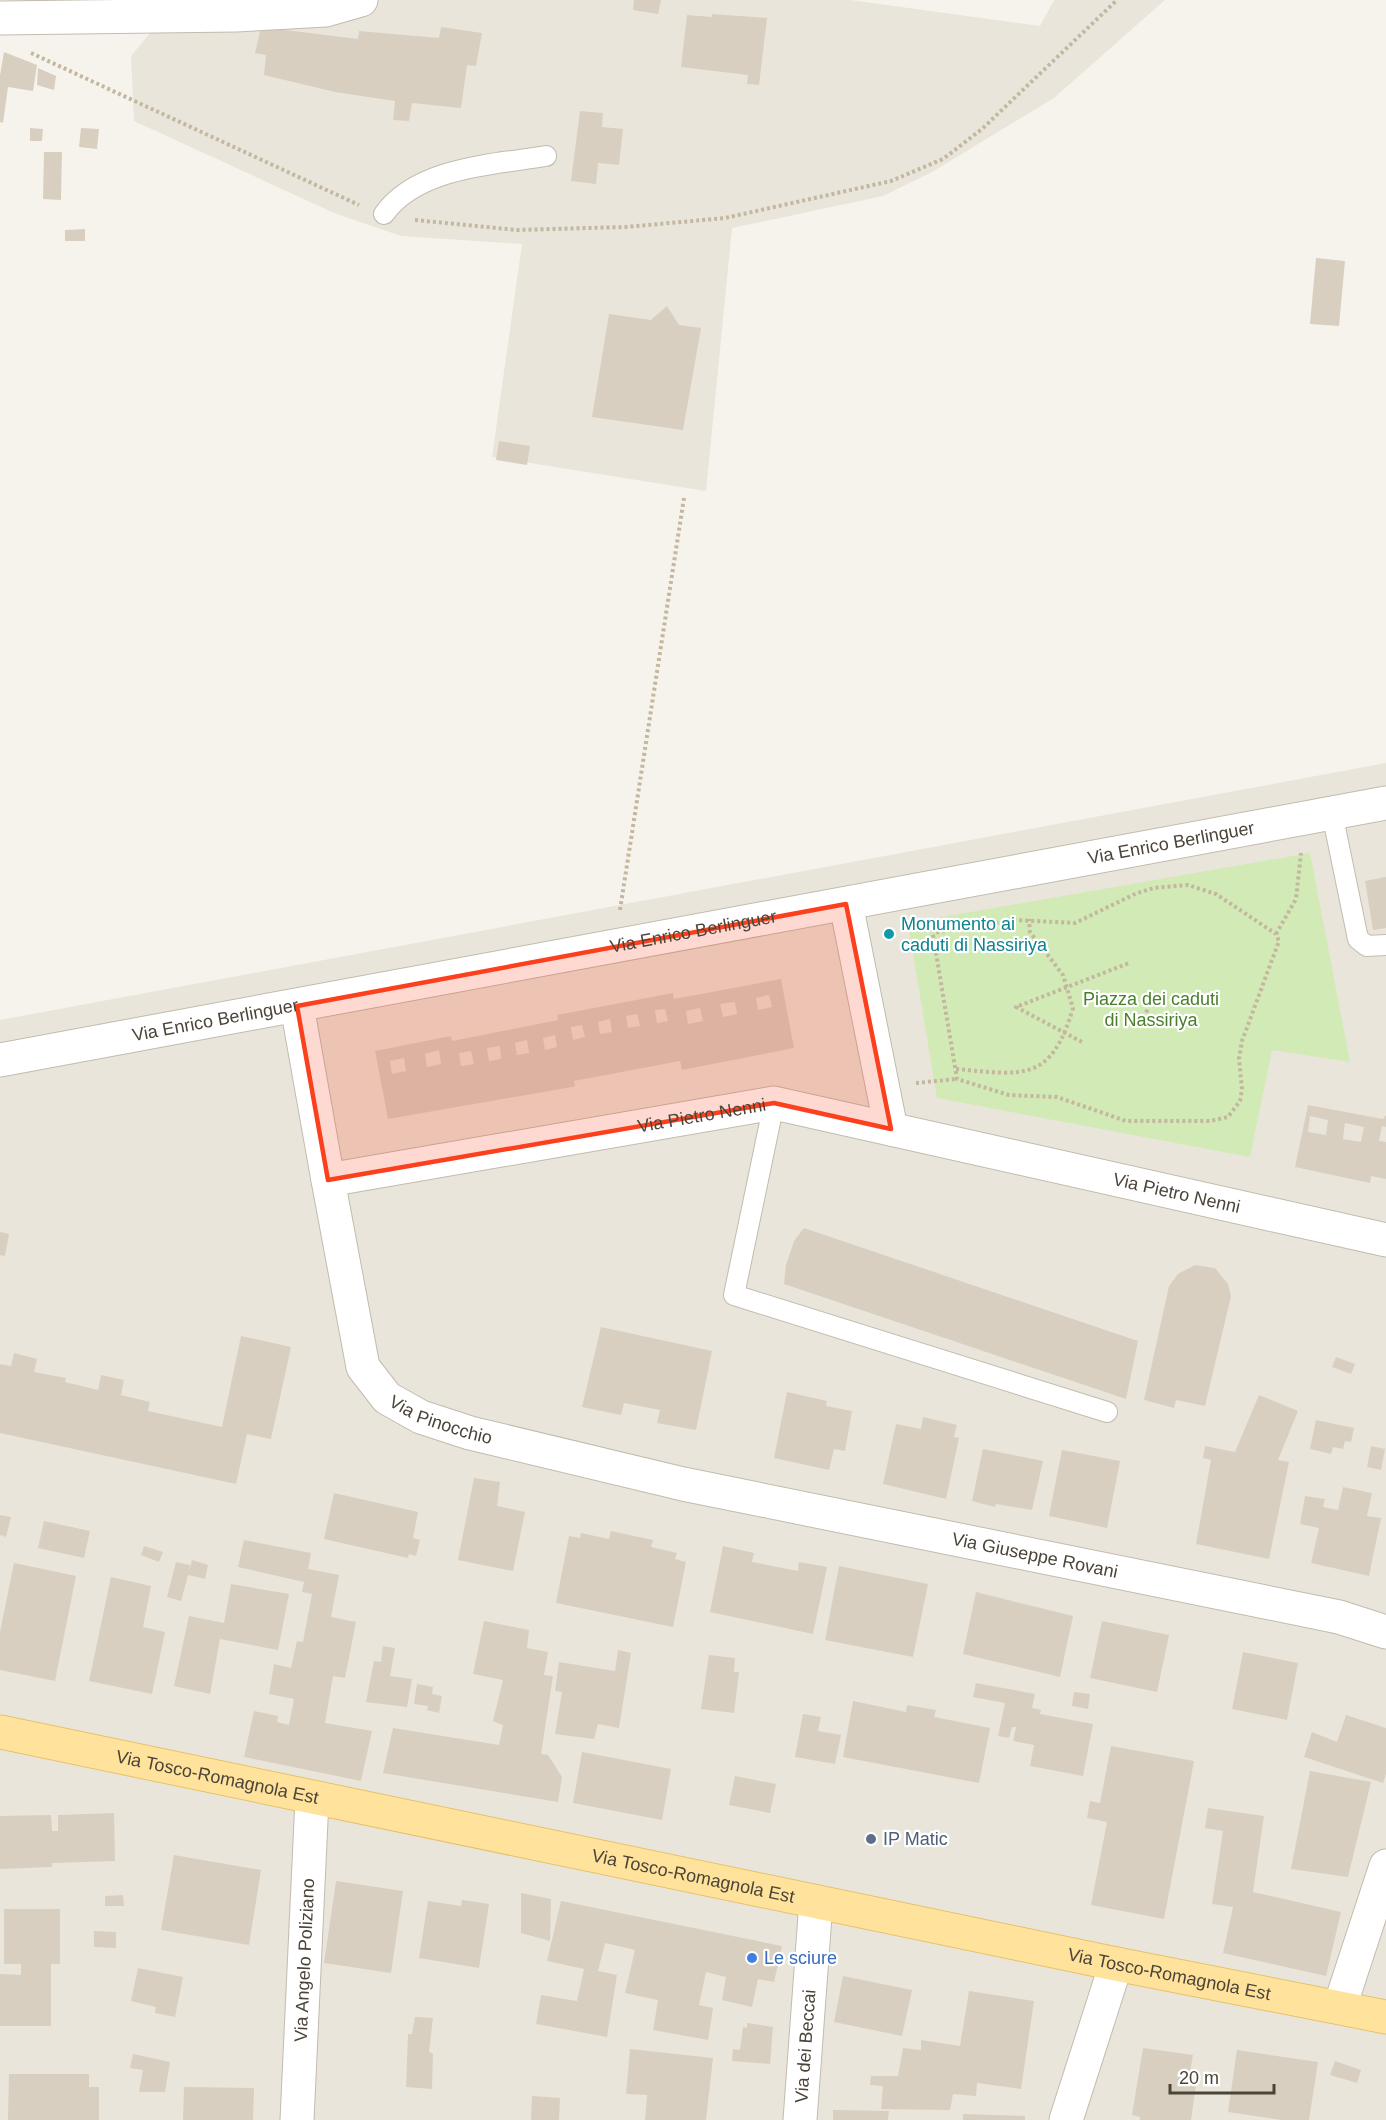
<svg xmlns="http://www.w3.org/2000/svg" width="1386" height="2120" font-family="Arial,sans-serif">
<rect width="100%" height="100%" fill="#f6f3ec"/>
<g fill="#eae5da">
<polygon points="177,0 850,0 1040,26 1054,0 1165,0 1054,98 932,172 883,196 732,228 706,491 492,457 522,244 401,236 334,213 134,121 131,56"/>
<polygon points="1386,763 1386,2120 0,2120 0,1020"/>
</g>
<polygon fill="#d2eab5" points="1310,853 1350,1062 1272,1050 1250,1157 937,1098 908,923"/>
<g fill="#d8cfc1" fill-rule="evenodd">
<polygon points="634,0 661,0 658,14 633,10"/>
<polygon points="712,14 767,18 759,85 747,84 748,75 681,67 687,15 712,17"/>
<polygon points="261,27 358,39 359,31 439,38 441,27 482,33 476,66 467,65 461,108 412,103 409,121 393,120 395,101 335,92 264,75 266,55 255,53"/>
<polygon points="4,52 37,65 33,91 8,87 3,123 0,122 0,75"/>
<polygon points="38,68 56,76 54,90 37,85"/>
<polygon points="580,111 603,113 602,127 623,129 619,165 598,163 596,184 571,181"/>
<polygon points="30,128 43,129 42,141 30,141"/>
<polygon points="81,128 99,129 97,149 79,147"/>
<polygon points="44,152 62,152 61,200 43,199"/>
<polygon points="85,229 85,241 65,241 65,230"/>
<polygon points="1316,258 1345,261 1339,326 1310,324"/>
<polygon points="667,306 679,325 701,328 683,430 592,417 609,314 651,320"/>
<polygon points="499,441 530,446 527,465 496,460"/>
<polygon points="1386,877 1386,928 1373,930 1365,881"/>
<path d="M 781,979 L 794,1048 L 682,1070 L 680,1061 L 574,1081 L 575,1086 L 572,1087 L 388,1119 L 375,1051 L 451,1036 L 452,1041 L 558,1020 L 557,1015 L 673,993 L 674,999 ZM 769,995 L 772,1007 L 758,1010 L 756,998 ZM 735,1002 L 737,1014 L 723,1017 L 720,1004 ZM 700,1008 L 703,1021 L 688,1024 L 686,1011 ZM 665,1009 L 668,1021 L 657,1023 L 655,1010 ZM 637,1014 L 640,1026 L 628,1028 L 626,1016 ZM 610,1019 L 612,1032 L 600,1034 L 598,1022 ZM 582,1025 L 585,1037 L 573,1040 L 571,1027 ZM 555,1035 L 557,1047 L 545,1050 L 543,1038 ZM 527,1040 L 529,1053 L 517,1055 L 515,1043 ZM 500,1046 L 501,1059 L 489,1061 L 487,1048 ZM 439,1050 L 441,1064 L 427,1067 L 425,1054 ZM 471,1051 L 474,1064 L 461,1066 L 459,1053 ZM 404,1058 L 406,1071 L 392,1074 L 390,1061 Z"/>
<path d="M 1308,1105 L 1383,1119 L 1386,1115 L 1386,1127 L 1382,1126 L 1379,1141 L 1386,1142 L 1386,1179 L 1371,1176 L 1370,1183 L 1295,1167 ZM 1310,1116 L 1328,1120 L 1326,1135 L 1308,1132 ZM 1345,1123 L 1364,1127 L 1361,1142 L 1343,1139 Z"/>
<polygon points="804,1228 1138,1341 1126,1399 784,1284 786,1265 794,1241"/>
<polygon points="0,1232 9,1234 5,1256 0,1255"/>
<polygon points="1195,1265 1215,1268 1228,1284 1231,1296 1205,1406 1176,1400 1174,1408 1144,1400 1169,1286 1178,1274"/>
<polygon points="601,1327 712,1351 696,1430 657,1423 660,1410 624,1403 621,1415 582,1407"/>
<polygon points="241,1336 291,1347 271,1439 247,1434 236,1484 0,1433 0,1364 11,1366 14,1353 37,1359 34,1372 66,1378 65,1382 98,1390 101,1375 124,1380 121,1395 150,1402 148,1411 222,1427"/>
<polygon points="1336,1357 1355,1364 1351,1374 1332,1367"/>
<polygon points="787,1392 827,1401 826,1406 852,1411 845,1451 834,1449 829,1470 774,1458"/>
<polygon points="1259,1395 1298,1411 1278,1460 1289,1462 1269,1559 1196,1544 1211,1460 1203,1458 1205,1446 1235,1452"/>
<polygon points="923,1417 957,1425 954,1437 959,1438 946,1499 883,1484 896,1424 921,1429"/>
<polygon points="1316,1420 1354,1428 1351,1442 1345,1441 1343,1449 1333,1447 1331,1454 1310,1449"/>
<polygon points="1371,1446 1385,1449 1381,1470 1367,1467"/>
<polygon points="983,1449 1043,1461 1032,1510 996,1504 995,1507 972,1501"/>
<polygon points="1062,1450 1120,1461 1107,1528 1049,1516"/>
<polygon points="474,1478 500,1482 497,1506 525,1512 513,1571 458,1560"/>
<polygon points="1343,1487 1372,1493 1367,1516 1381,1518 1369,1576 1311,1563 1319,1528 1300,1524 1305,1496 1325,1499 1323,1507 1338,1510"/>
<polygon points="334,1493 418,1512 413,1538 420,1540 416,1556 409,1554 408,1558 324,1539"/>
<polygon points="0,1515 11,1517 6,1537 0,1535"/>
<polygon points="44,1521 90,1531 84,1558 38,1548"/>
<polygon points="611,1531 653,1540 651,1547 677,1553 675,1559 686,1562 673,1627 556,1603 569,1536 580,1538 581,1533 609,1539"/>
<polygon points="244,1540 311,1553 308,1569 339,1575 331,1617 356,1622 345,1678 333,1676 325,1723 372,1731 361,1781 244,1757 254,1711 278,1716 277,1722 289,1725 294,1699 269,1694 274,1664 291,1668 297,1641 303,1642 312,1594 302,1592 304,1582 238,1567"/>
<polygon points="144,1546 163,1552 159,1562 141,1555"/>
<polygon points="723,1546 754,1553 752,1562 798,1571 799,1562 827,1567 813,1634 710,1612"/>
<polygon points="192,1560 208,1565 205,1579 188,1575 181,1601 167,1597 176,1562 190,1565 189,1572"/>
<polygon points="14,1563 76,1576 55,1681 0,1670 0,1632"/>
<polygon points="839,1566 928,1584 913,1657 825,1640"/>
<polygon points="111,1577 151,1586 143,1627 165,1632 152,1694 89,1681"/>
<polygon points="231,1584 289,1594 278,1650 220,1639 210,1694 174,1686 189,1616 224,1623"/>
<polygon points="976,1592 1073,1616 1060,1677 963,1654"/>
<polygon points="484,1621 529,1630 527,1648 548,1652 544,1675 553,1676 541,1754 548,1755 562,1777 558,1802 383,1773 393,1728 499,1745 503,1725 493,1721 503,1680 473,1674"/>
<polygon points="1102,1621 1169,1635 1157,1692 1090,1678"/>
<polygon points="383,1646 395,1648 390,1676 412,1679 407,1707 366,1702 374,1661 381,1662"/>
<polygon points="618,1650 631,1653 619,1728 598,1724 594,1739 555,1734 562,1692 555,1691 559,1662 615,1671"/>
<polygon points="1243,1652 1298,1663 1287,1720 1232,1709"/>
<polygon points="709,1655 735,1658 734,1672 739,1672 734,1713 701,1709"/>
<polygon points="976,1683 1035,1694 1032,1708 1041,1710 1040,1714 1093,1724 1083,1776 1030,1766 1034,1745 1013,1741 1016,1727 1012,1727 1009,1738 998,1736 1005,1703 973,1697"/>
<polygon points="417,1684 433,1687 432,1694 442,1696 439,1713 427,1710 428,1706 414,1704"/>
<polygon points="1074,1692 1090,1694 1088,1709 1072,1706"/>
<polygon points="853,1701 906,1712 907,1705 936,1710 934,1717 990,1728 979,1783 843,1757"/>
<polygon points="803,1714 821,1717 818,1731 841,1735 835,1764 795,1757"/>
<polygon points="1346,1715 1386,1728 1386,1774 1383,1783 1304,1757 1312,1732 1337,1742"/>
<polygon points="1111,1746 1194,1761 1164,1919 1091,1905 1107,1822 1087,1818 1090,1801 1100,1803"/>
<polygon points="582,1752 671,1769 662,1820 573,1803"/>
<polygon points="1310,1771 1371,1782 1348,1877 1291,1869"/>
<polygon points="735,1776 776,1784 770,1813 729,1805"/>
<polygon points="1208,1808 1264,1816 1253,1892 1341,1912 1326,1976 1223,1953 1233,1907 1212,1904 1223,1831 1205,1828"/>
<polygon points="114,1813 115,1861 52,1863 52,1867 0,1869 0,1816 51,1815 52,1831 58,1831 58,1815"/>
<polygon points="174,1855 261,1870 249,1945 161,1930"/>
<polygon points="336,1881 403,1891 391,1973 324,1963"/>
<polygon points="521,1893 551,1899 550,1941 521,1933"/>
<polygon points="123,1895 124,1906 105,1906 105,1896"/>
<polygon points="462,1900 489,1904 479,1968 419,1958 428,1901 461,1906"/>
<polygon points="561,1901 782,1946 774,1982 758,1979 752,2007 722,2000 726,1977 706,1972 699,2005 713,2008 708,2040 653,2030 658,2000 625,1993 635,1950 605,1943 598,1971 617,1975 607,2037 536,2024 541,1995 577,2001 584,1969 547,1961"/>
<polygon points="4,1909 60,1909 60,1964 51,1964 51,2026 0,2026 0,1974 21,1975 21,1964 4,1964"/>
<polygon points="94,1931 116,1932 116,1948 94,1947"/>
<polygon points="138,1968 183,1977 175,2017 155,2013 156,2007 131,2001"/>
<polygon points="843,1976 912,1990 902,2036 834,2022"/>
<polygon points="969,1991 1034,2001 1021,2089 977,2083 976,2096 953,2094 950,2110 881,2109 883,2086 870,2085 871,2076 898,2076 903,2048 921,2050 921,2040 960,2046"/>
<polygon points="415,2017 433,2018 429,2052 433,2054 432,2089 406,2087 408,2034 412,2034"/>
<polygon points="747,2023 773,2027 770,2064 732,2061 733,2049 740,2050 743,2027 747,2028"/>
<polygon points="1143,2048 1193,2055 1188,2084 1196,2085 1191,2120 1140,2120 1140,2117 1132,2115"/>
<polygon points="630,2049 713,2058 706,2120 645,2120 647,2095 626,2094"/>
<polygon points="1237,2050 1318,2062 1309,2120 1282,2120 1228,2112"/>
<polygon points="133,2054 170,2062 165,2092 139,2092 143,2070 130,2068"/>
<polygon points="1335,2061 1361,2070 1357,2083 1330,2075"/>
<polygon points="9,2074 89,2074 89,2087 99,2087 99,2120 8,2120"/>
<polygon points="184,2087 254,2088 253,2120 183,2120"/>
<polygon points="532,2096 560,2098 559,2120 531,2120"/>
<polygon points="833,2110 889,2111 888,2120 833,2120"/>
<polygon points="963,2114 1025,2116 1025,2120 963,2120"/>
</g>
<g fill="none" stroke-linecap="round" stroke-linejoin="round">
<defs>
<g id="service">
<path d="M 384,214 C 418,167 492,165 546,156"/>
<polyline points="1332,813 1358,939 1367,946 1386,945"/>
<polyline points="774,1103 734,1295 1107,1412"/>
</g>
<g id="minor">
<polyline points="0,18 236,15 326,10 361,0"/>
<polyline points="846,904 891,1129"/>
<path id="s1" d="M 297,1006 L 328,1180 L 774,1103 L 1386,1240"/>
<path id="s2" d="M 0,1060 L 1386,803"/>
<path id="s3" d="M 328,1180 L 363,1367 L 387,1398 L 421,1417 L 470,1433 L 683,1484 L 1339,1617 L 1386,1632"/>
<polyline points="1340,2006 1386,1866"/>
<path id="s4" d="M 297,2120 L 312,1799"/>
<path id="s5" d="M 800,2120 L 816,1902"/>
<polyline points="1066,2120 1116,1964"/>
</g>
<g id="primary">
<path id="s6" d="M 0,1732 L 1116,1964 L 1386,2017"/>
</g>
</defs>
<use href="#service" stroke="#c2bbae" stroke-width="22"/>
<use href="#minor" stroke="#c2bbae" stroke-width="35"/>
<use href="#primary" stroke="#e6c16a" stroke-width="35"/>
<g stroke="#c4b79f" stroke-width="4" stroke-dasharray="3 3" stroke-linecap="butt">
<polyline points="31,53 359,205"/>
<polyline points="415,220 517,230 626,227 725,218 891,181 943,159 982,129 1117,0"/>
<polyline points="620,910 684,498"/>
<polyline points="931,923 957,1079 1009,1095 1057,1097 1126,1121 1210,1121 1228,1117 1240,1101 1242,1089 1239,1059 1242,1041 1279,941 1276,934 1216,894 1188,885 1154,888 1137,893 1075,923 1015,920 933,933"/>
<polyline points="1276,934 1296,899 1301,853"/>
<polyline points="1144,1018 1151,1000"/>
<polyline points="1082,1042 1016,1007 1129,963"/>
<path d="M 956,1069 C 1023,1075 1051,1083 1073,1008 L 1063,975 L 1030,932 L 1029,919"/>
<polyline points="916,1083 957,1079"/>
</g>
<use href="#service" stroke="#fff" stroke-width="20"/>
<use href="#minor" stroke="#fff" stroke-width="33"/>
<use href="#primary" stroke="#ffe39c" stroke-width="33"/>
</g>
<path fill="#fc3f1d" fill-opacity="0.2" stroke="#fc3f1d" stroke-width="4.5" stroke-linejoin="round" d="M 846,904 L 891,1129 L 774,1103 L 328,1180 L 297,1006 Z"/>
<circle fill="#0f9aa8" stroke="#fff" stroke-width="2" cx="889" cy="934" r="6"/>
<circle fill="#5c6f8a" stroke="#fff" stroke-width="2" cx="871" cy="1839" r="6"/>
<circle fill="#3f7fe0" stroke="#fff" stroke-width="2" cx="752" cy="1958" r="6"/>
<g text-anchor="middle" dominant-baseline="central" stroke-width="4.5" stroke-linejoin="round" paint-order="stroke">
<g font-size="18" fill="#4b4439" stroke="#fff">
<text stroke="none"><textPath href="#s2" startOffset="1191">Via Enrico Berlinguer</textPath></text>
<text stroke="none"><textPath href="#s2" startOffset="705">Via Enrico Berlinguer</textPath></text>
<text stroke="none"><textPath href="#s2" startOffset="219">Via Enrico Berlinguer</textPath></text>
<text stroke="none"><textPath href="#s1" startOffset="556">Via Pietro Nenni</textPath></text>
<text stroke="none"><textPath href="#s1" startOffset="1042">Via Pietro Nenni</textPath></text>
<text stroke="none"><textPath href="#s3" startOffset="288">Via Pinocchio</textPath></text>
<text stroke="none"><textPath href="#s3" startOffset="898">Via Giuseppe Rovani</textPath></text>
<text stroke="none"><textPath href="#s6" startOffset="222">Via Tosco-Romagnola Est</textPath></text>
<text stroke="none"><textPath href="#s6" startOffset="708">Via Tosco-Romagnola Est</textPath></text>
<text stroke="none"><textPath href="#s4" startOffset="160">Via Angelo Poliziano</textPath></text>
<text stroke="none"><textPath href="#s6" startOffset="1194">Via Tosco-Romagnola Est</textPath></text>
<text stroke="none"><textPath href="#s5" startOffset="74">Via dei Beccai</textPath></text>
</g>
<g font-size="18" fill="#0d838f" stroke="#fff" text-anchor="start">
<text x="901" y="924">Monumento ai<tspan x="901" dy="21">caduti di Nassiriya</tspan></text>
</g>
<g font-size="18" fill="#4a7f2a" stroke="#fff">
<text x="1151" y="999">Piazza dei caduti<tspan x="1151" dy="21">di Nassiriya</tspan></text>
</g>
<g font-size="18" fill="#4e5e75" stroke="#fff" text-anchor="start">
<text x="883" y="1839">IP Matic</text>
</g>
<g font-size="18" fill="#366cbe" stroke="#fff" text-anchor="start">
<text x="764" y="1958">Le sciure</text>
</g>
</g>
<path d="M1170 2084v9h104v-9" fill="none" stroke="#4b4439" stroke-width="3"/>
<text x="1179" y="2084" font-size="18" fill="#4b4439" stroke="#ffffff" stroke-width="4.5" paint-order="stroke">20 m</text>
</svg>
